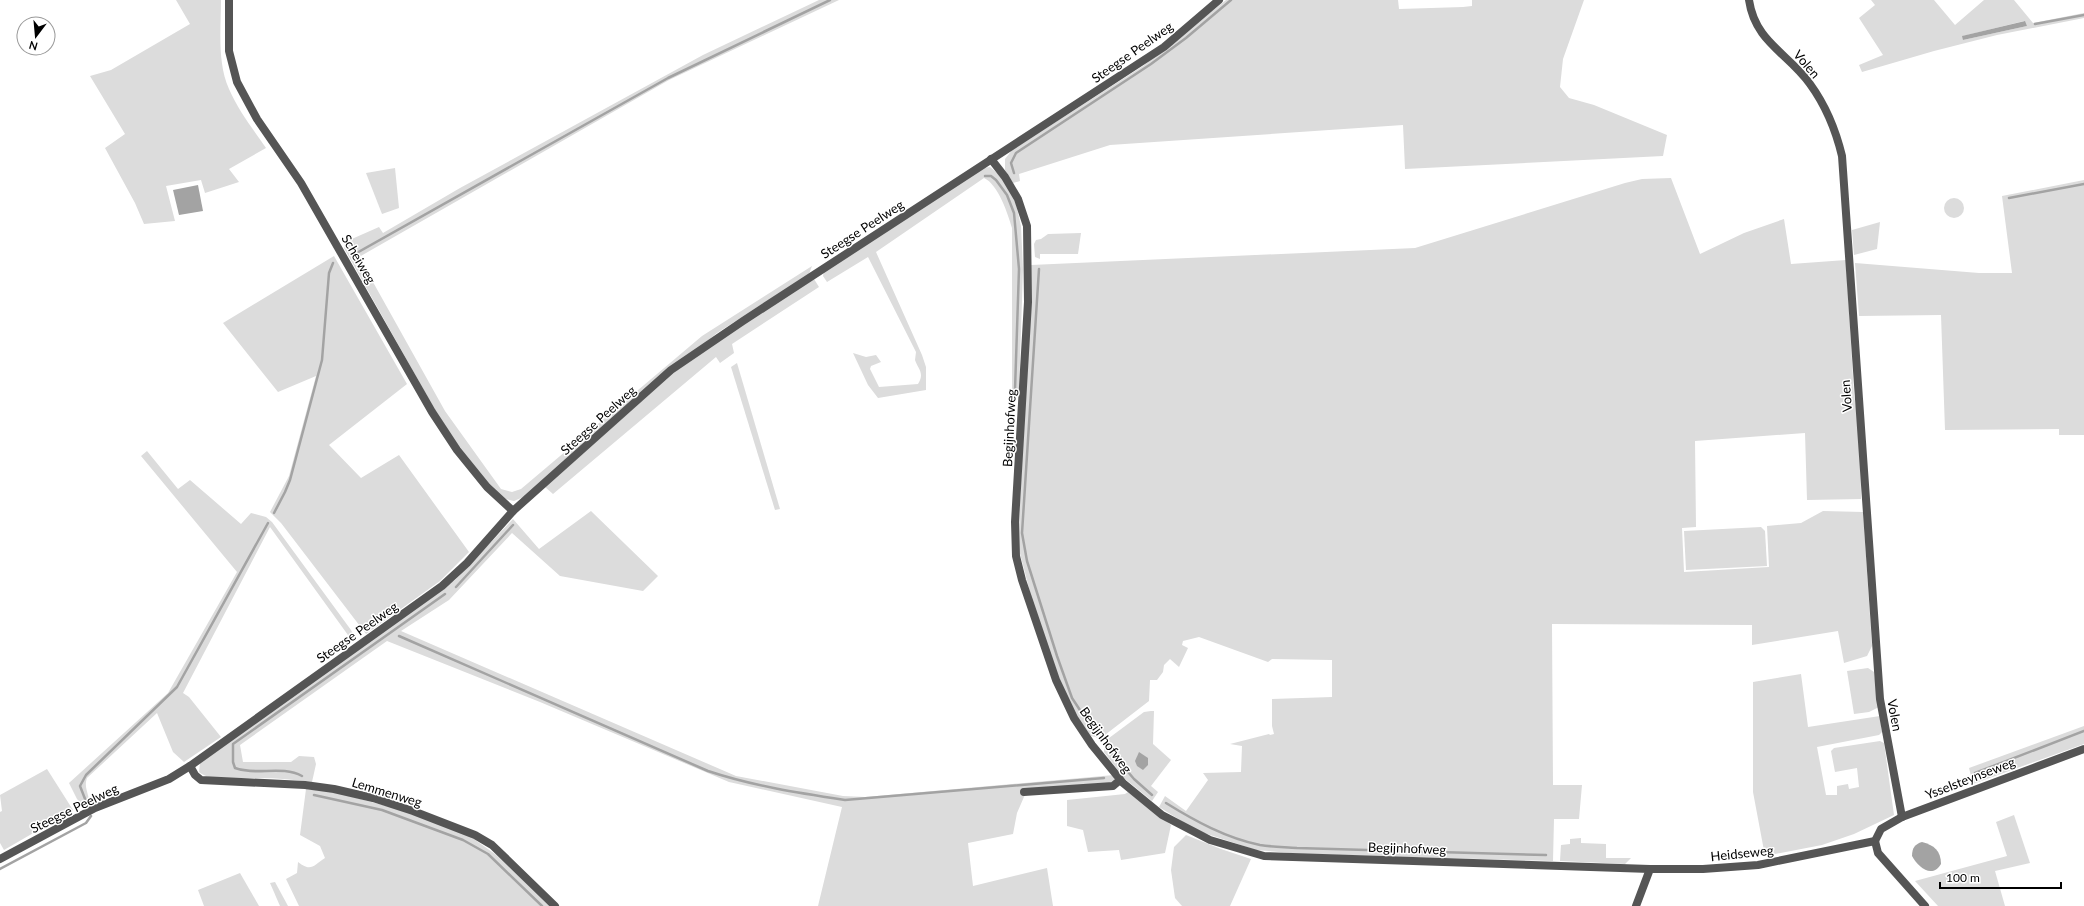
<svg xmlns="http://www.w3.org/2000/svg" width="2084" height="906" font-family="Lato,sans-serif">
<rect width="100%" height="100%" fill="#fff"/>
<g fill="#dcdcdc" fill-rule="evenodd">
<path d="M 176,0 L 221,0 C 221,29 217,62 229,89 C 238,110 253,129 266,148 L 229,169 L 239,182 L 205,193 L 201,180 L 166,186 L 175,221 L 144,224 L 135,203 L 105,148 L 125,134 L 90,76 L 111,70 L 190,24 Z"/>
<polygon points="819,0 839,0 669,80 359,257 445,411 501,489 512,492 521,489 702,336 812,266 809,274 717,333 625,408 528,495 514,501 505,499 493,490 467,459 435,410 344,248 345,242 379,227 383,233 460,188 703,55"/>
<polygon points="1226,0 1398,0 1399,9 1463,7 1472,6 1472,0 1584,0 1563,59 1560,87 1569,98 1594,105 1667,135 1663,156 1405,169 1403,125 1110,145 1019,174 1020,181 1013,183 1005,170 1005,159 1012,150 1143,66"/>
<path d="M 1871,0 L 1934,0 L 1955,25 L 1984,0 L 2014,0 L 2033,23 L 2084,13 L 2084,18 L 1997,35 L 1934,51 L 1862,72 L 1859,65 L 1883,55 L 1859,18 L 1875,5 ZM 2024,21 L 2027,26 L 1963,40 L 1963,36 Z"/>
<path d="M 990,167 L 1003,178 L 1016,204 L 1021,226 L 1023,269 L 1019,393 L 1012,393 L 1012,228 C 1008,214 998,184 984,178 L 876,252 L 922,355 L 926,367 L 926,390 L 878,398 L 868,385 L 853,353 L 866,357 L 876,355 L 881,362 L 871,366 L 870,369 L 879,387 L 918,384 C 925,373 918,369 915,360 L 916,352 L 868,257 L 827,282 L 823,276 L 824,271 L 983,168 Z"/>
<polygon points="395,168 399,208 382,214 366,173"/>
<polygon points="1671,178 1700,254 1744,233 1784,219 1791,264 1846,260 1854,395 1860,432 1861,499 1807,500 1805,433 1695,441 1696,527 1682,528 1684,572 1769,567 1767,526 1801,523 1823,511 1863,512 1872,646 1867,656 1844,663 1838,631 1752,645 1752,625 1552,624 1553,785 1582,785 1579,819 1554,819 1553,861 1303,854 1256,850 1198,831 1159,807 1165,796 1186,811 1208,780 1203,773 1241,772 1242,746 1230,744 1269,734 1270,735 1274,734 1272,726 1272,699 1332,697 1332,660 1272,659 1268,662 1199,637 1183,641 1182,645 1188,648 1179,667 1170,659 1164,665 1163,672 1157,680 1150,680 1149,701 1101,738 1091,736 1071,708 1061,687 1035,611 1018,546 1031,265 1415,248 1625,183 1642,179"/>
<polygon points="2084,180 2084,435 2059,435 2059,429 1945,430 1941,315 1859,316 1855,263 1979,273 2012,273 2002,196"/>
<circle cx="1954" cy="208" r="10"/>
<polygon points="1880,222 1877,249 1854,255 1852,230"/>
<polygon points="1081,233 1078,254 1040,254 1040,259 1035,257 1034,244 1036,240 1041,239 1048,234"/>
<polygon points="334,256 407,384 329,445 361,478 399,455 469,552 440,581 366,634 281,523 270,512 289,476 316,376 278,392 223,323"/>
<polygon points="814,279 819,287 732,344 734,353 720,363 716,357 553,494 545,487 693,356"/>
<polygon points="737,363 780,509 775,510 731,367"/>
<path d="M 147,451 L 178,489 L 190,480 L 241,524 L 251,513 L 266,517 L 272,522 L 351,630 L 354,636 L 353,642 L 270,527 L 183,693 L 189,697 L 221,737 L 184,762 L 173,752 L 157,713 L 87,778 C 83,789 91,796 89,807 L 85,808 L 77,799 L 69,783 L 168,693 L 237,572 L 141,456 Z"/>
<path d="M 591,511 L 658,576 L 643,591 L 560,576 L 512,533 L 449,600 L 401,631 L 736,776 L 843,796 L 865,797 L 1114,775 L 1114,780 L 1110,784 L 1027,790 L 1017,813 L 1013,834 L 968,843 L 973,886 L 1047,868 L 1053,906 L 818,906 L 842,807 L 729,782 L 540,702 L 387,641 L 240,745 L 243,762 L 291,762 L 299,756 L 314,757 L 316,764 L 312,782 C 295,780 277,778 259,778 C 242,778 212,783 199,772 L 200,763 L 455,580 L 513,519 L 539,549 Z"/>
<polygon points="1761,527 1765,531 1767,566 1686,570 1684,531"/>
<polygon points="1868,668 1874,672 1879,707 1869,712 1854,714 1847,671"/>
<polygon points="1801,674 1808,727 1880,716 1882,732 1879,735 1817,747 1826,795 1837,795 1837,786 1848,784 1849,789 1859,787 1857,768 1835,772 1831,751 1834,748 1880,741 1884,743 1894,815 1854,834 1822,845 1765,856 1753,792 1753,682"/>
<polygon points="1151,711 1154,711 1153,744 1171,760 1151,786 1158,792 1152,801 1124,778 1104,752 1105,741 1144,712"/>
<polygon points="2084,726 2084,744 1973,784 1969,768"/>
<polygon points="47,769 73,810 4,850 0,843 0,812 2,811 0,795"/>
<path d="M 306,789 L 334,792 L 416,814 L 461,830 L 495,854 L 551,906 L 299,906 L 286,879 L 297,873 L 298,862 C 311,872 313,866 325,858 L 320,846 L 300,835 Z"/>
<polygon points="1128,792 1171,825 1165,853 1121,860 1119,850 1088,852 1083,830 1067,826 1067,800 1125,794"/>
<polygon points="2014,815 2030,863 1995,871 2005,906 1938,906 1915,881 2007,856 1996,822"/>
<polygon points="1186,835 1221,849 1251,859 1230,906 1182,906 1175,898 1171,870 1174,847"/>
<polygon points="1581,838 1581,843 1606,844 1606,858 1631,858 1625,864 1560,861 1561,845 1570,844 1570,839"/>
<polygon points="240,873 259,906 204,906 198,890"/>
<polygon points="275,882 288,906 280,906 270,883"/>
</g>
<g fill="#a3a3a3">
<polygon points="2025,21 2027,26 1963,40 1962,36"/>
<polygon points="198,185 203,211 179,215 173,190"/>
<polygon points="1139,752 1148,758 1148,765 1143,770 1137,766 1135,761"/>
<path d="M 1922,842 C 1934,845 1941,851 1941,864 C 1932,879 1918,867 1912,856 C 1912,848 1915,844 1922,842 Z"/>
</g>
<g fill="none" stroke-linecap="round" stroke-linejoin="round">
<g stroke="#a3a3a3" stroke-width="2.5">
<polyline points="2035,24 2084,15"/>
<polyline points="1014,173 1011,163 1016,153 1151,64 1186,38 1231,0"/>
<polyline points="985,176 991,176 996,180 1007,195 1014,213 1019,269 1015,390"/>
<polyline points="2009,198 2084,184"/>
<polyline points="353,255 668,78 830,0"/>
<polyline points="1039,269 1022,533 1027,561 1057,656 1072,698 1097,736"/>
<polyline points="274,513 285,492 290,480 322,360 329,273 333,263"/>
<polyline points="456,587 513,525"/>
<path d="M 399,636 L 708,771 C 753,786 799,793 845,800 L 1104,778"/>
<polyline points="1106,746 1134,779 1152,795"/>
<polyline points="1975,773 2084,731"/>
<path d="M 302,776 C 282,765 256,776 235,768 L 233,762 L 233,744 L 445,594"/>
<polyline points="314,795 382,810 463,840 488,854 542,906"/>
<path d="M 1166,803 C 1195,821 1226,838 1260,845 C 1272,847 1285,847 1297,848 L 1546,855"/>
<polyline points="87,804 80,786 86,775 177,687 268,523"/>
<polyline points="0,869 86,823 91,816"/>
</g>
<g stroke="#555" stroke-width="8">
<polyline points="229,0 229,51 237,82 257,119 301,183 432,412 457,450 487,487 513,511"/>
<path d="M 1749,0 C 1755,42 1788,53 1810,84 C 1826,106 1836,131 1842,156 L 1880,699 L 1902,817"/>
<polyline points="991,159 1005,177 1018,199 1027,226 1028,302 1015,522 1016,556 1022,580 1056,680 1074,718 1092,745 1123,783 1162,815 1210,840 1264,856 1650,869"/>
<polyline points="190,766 195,775 201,780 305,785 334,789 373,798 413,811 475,835 492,845 555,906"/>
<polyline points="1024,792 1113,786 1120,780"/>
<polyline points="1875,841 1878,853 1925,906"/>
<polyline points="0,859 95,808 169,779 190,766 442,586 467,563 513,511 671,370 743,321 1164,47 1219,0"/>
</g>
<polyline stroke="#555" stroke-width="8" points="1636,906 1650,869 1703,869 1758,865 1875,841 1881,829 1902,817 2084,749"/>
</g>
<g text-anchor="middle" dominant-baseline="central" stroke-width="3" stroke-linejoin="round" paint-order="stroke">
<g font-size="13" fill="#000" stroke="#fff">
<text transform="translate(1132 52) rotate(-35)">Steegse Peelweg</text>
<text transform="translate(1807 64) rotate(49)">Volen</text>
<text transform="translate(862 229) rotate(-33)">Steegse Peelweg</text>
<text transform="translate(359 259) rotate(60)">Scheiweg</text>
<text transform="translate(1846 396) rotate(-94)">Volen</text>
<text transform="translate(598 420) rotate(-42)">Steegse Peelweg</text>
<text transform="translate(1009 428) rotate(-87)">Begijnhofweg</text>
<text transform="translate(357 632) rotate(-35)">Steegse Peelweg</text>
<text transform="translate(1895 715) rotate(80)">Volen</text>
<text transform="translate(1106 740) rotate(54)">Begijnhofweg</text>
<text transform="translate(1970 778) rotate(-21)">Ysselsteynseweg</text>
<text transform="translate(387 792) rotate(17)">Lemmenweg</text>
<text transform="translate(74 808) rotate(-26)">Steegse Peelweg</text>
<text transform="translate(1407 848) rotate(2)">Begijnhofweg</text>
<text transform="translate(1742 853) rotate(-6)">Heidseweg</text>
</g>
</g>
<g transform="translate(36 36) rotate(196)"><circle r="19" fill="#ffffff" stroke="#999999"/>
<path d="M0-3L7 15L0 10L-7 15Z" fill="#000000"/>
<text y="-6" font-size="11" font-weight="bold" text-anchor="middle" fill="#000000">N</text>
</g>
<path d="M1940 882v6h121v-6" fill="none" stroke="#000000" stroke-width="2"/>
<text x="1946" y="882" font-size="12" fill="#000000" stroke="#ffffff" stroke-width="3" paint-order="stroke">100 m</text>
</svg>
